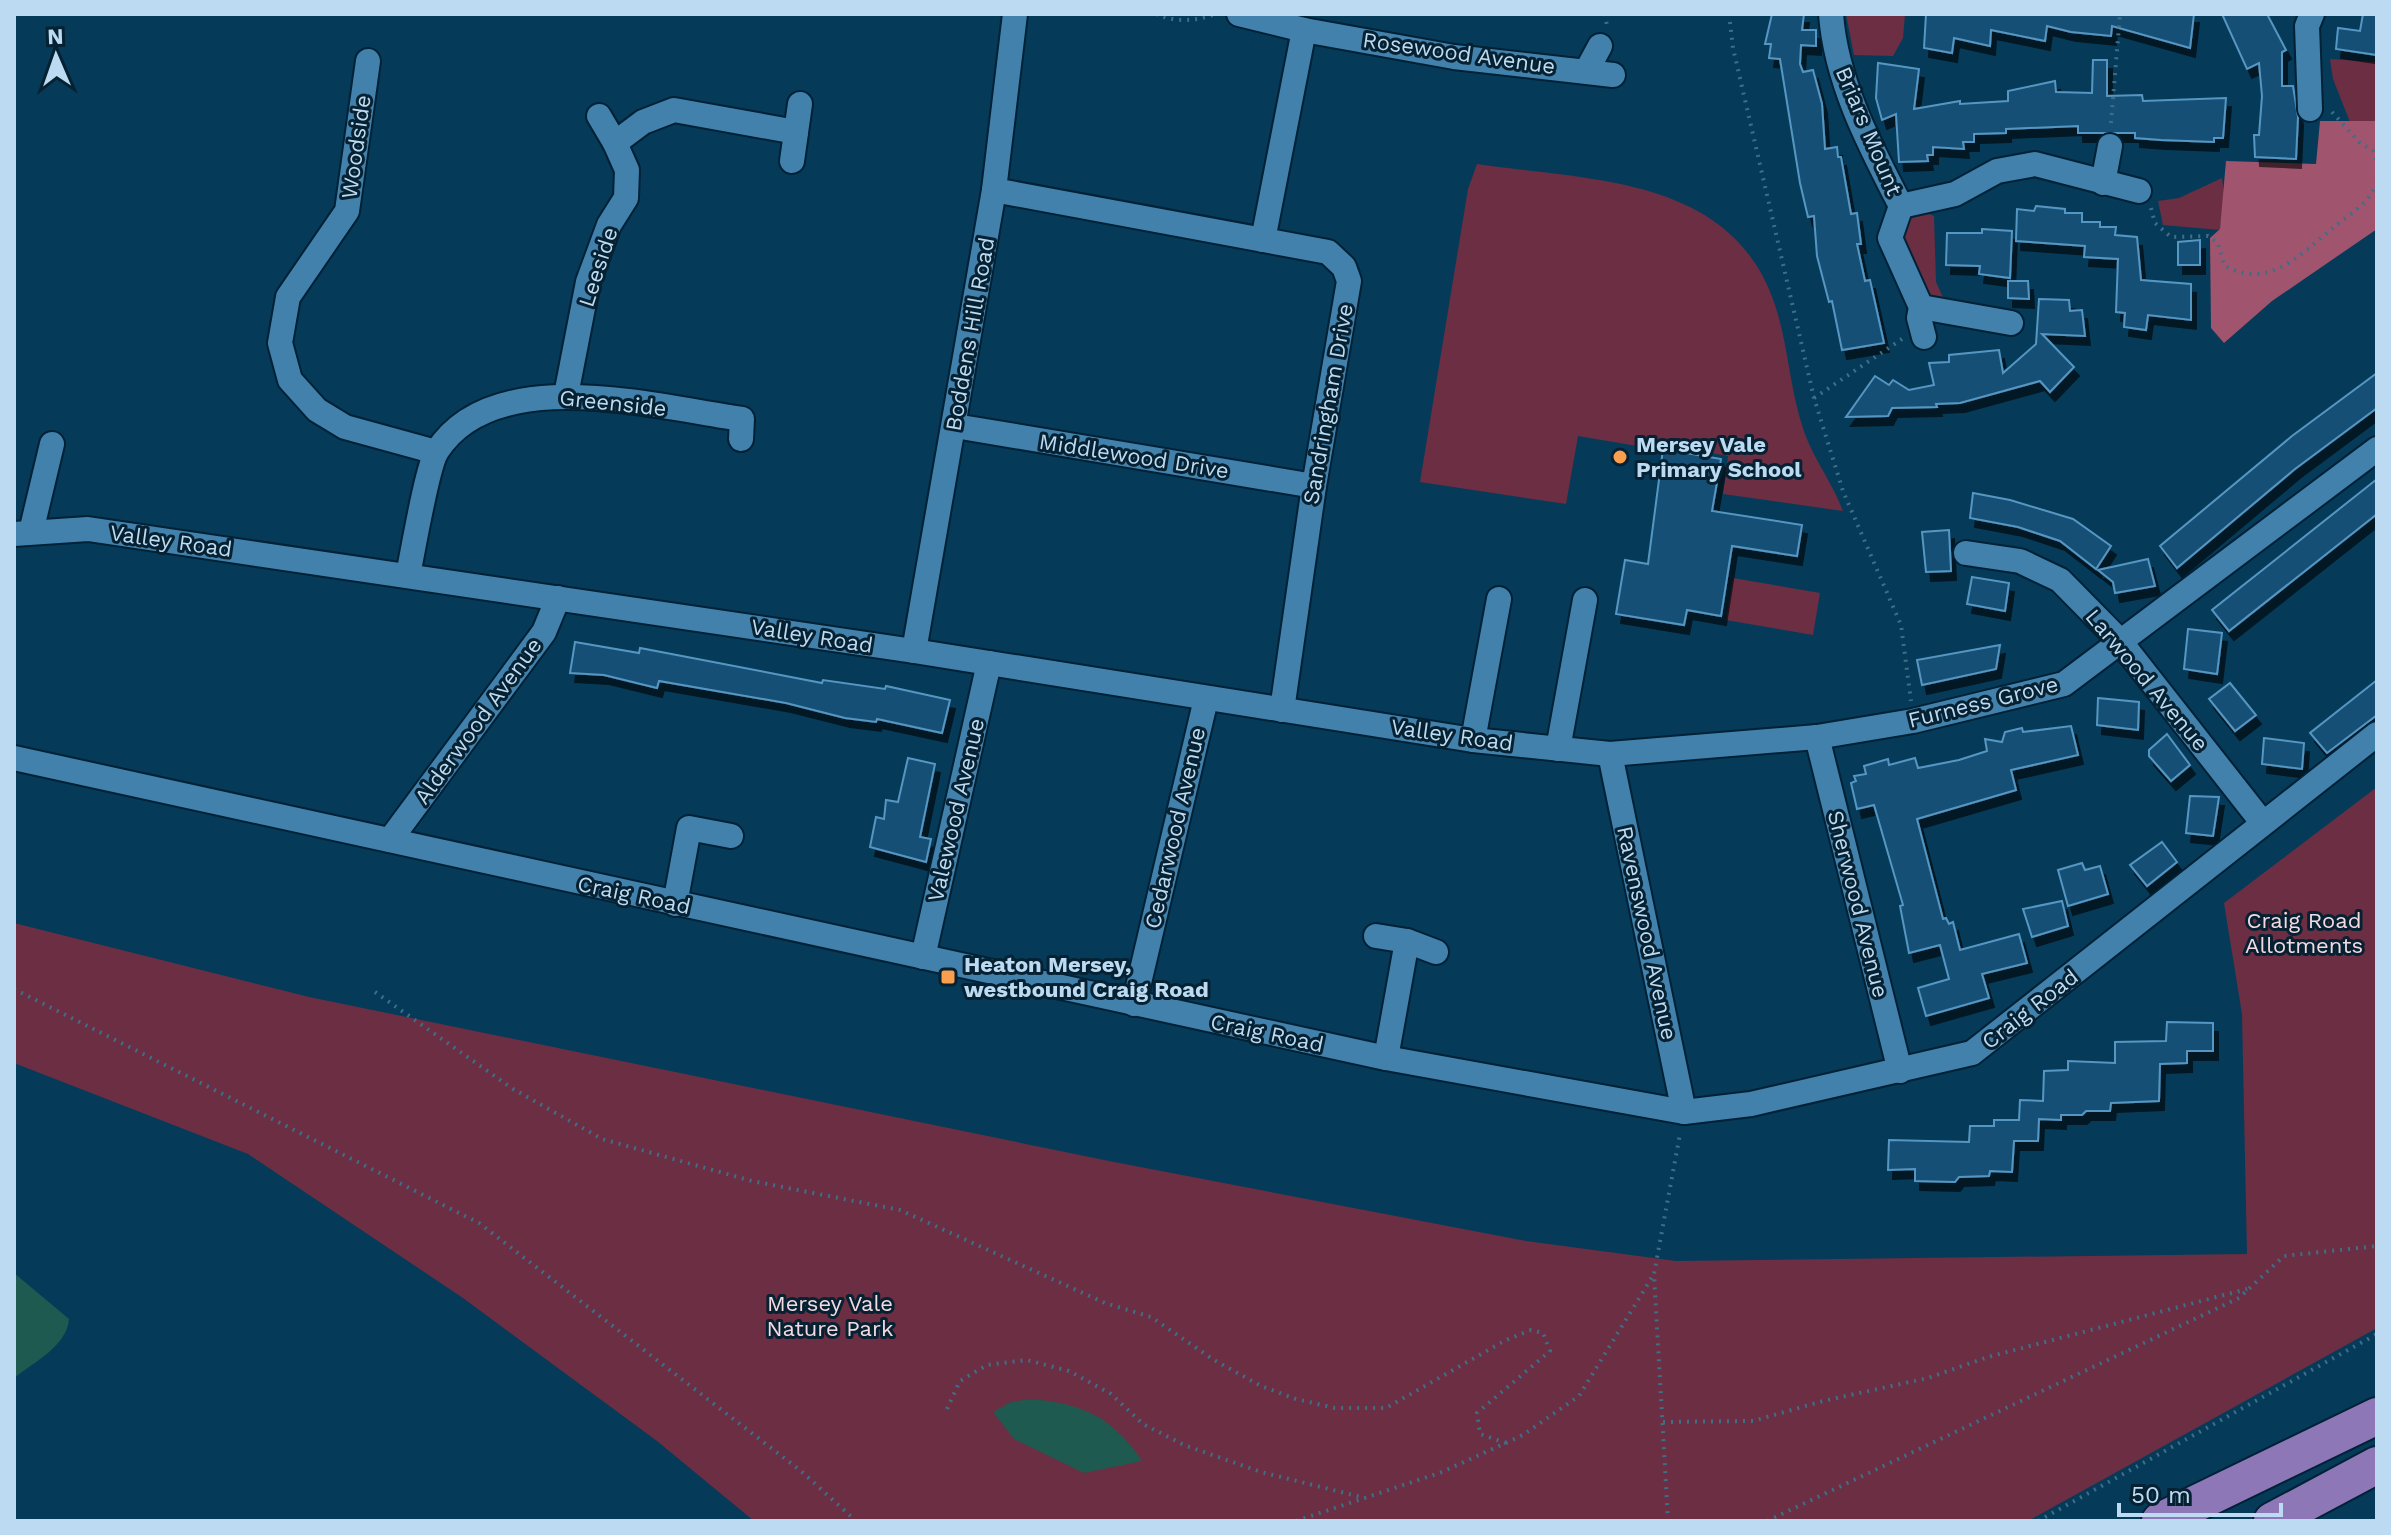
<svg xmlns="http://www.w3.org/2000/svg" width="2391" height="1535" font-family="'Work Sans',sans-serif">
<defs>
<filter id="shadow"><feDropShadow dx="5" dy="9" stdDeviation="0" flood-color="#0009"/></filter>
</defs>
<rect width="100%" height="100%" fill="#053b59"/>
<g fill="#6c2e43">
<polygon points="1846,14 1905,14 1903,38 1893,56 1854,55"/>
<polygon points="2330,59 2377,62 2377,121 2350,122 2333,79"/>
<path d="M 1477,164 C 1589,181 1732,175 1775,305 C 1790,350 1790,402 1810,446 C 1820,468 1834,487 1843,511 L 1723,494 L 1728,456 L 1662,445 L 1661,450 L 1578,436 L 1566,504 L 1420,482 L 1468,189 Z"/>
<polygon points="2222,178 2224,195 2220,230 2163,225 2158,201 2179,198"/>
<polygon points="1925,212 1934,216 1936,282 1945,302 1932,302 1899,240 1908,219"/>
<polygon points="1733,578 1820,593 1813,635 1726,620"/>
<polygon points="2377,787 2377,1328 2028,1521 754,1521 657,1441 463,1298 248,1154 14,1063 14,923 309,997 1109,1161 1526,1241 1676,1261 2247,1254 2242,1014 2224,903"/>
</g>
<polygon fill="#a1546d" points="2320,121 2377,121 2377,229 2272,301 2224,343 2211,328 2210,238 2220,229 2226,161 2316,164"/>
<g fill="#1e5a50">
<path d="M 14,1273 L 69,1319 C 67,1346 34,1362 14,1378 Z"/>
<path d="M 1031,1399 C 1084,1404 1112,1417 1142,1461 L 1084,1473 L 1014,1439 L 993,1412 L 1011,1402 Z"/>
</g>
<g fill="#135074" stroke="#5796c2" stroke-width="2" filter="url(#shadow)">
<polygon points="1772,14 1804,14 1802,30 1816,30 1816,46 1801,45 1800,64 1803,72 1813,70 1822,104 1825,149 1837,147 1838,157 1841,157 1851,214 1857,213 1861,244 1857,244 1865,281 1870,280 1884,343 1842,350 1832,301 1829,302 1817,256 1814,216 1808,217 1800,183 1780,59 1769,58 1771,44 1765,44"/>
<polygon points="1926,14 2194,14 2190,48 2112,26 2111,36 2071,32 2047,26 2045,41 1991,30 1990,46 1954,38 1952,53 1924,48"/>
<polygon points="2222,14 2267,14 2286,50 2282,52 2282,86 2293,86 2298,117 2296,159 2255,157 2254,135 2259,135 2262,96 2259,63 2247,69"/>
<polygon points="2363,14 2377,14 2377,55 2336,49 2338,28 2360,31"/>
<polygon points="2093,60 2107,60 2107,96 2142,95 2143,101 2226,98 2223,138 2214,138 2214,142 2161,140 2135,138 2135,133 2078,133 2078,126 2006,129 2006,133 1974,134 1974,142 1963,142 1964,149 1933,147 1933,155 1927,155 1928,161 1899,162 1896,114 1882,120 1876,98 1878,63 1919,69 1914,109 1960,101 1960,104 2008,101 2008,91 2055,81 2056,92 2092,93"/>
<polygon points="2036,206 2065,209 2065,213 2082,213 2082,222 2100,222 2100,227 2116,227 2115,235 2137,237 2141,280 2191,284 2191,320 2148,315 2146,330 2124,327 2125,313 2116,312 2118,259 2084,257 2085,246 2016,241 2017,209 2034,211"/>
<polygon points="1982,229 2012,231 2010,278 1979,274 1980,266 1946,265 1947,233 1982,233"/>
<polygon points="2200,240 2200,265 2178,265 2178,242"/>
<polygon points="2008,281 2028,281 2029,299 2008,298"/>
<polygon points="2039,299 2069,300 2070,311 2082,310 2085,336 2042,334 2074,367 2050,392 2040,381 1960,403 1936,404 1937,407 1892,408 1888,416 1846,417 1875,376 1889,385 1893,380 1909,390 1934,385 1929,363 1949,362 1949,355 1999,350 2003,373 2036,344"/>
<polygon points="2377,373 2377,408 2295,469 2177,568 2160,546 2292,436"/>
<polygon points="1663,449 1721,459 1712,511 1802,525 1797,556 1732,546 1721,616 1687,610 1684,625 1616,614 1625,560 1648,564"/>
<polygon points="2377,479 2377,514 2229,631 2212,610"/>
<polygon points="1973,493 2010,500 2073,519 2111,546 2096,569 2060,541 2018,527 1970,518"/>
<polygon points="1949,530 1951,571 1926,572 1922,532"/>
<polygon points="2148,559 2155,586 2115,593 2113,582 2098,570"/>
<polygon points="1972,577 2009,583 2005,611 1967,604"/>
<polygon points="2188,629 2222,633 2217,674 2184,669"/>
<polygon points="575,642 639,653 640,648 822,683 823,680 885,689 886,686 950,700 942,733 877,719 876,722 845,718 786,703 659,681 657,688 604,675 570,673"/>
<polygon points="2000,645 1996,669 1922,685 1917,660"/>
<polygon points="2377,680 2377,715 2327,753 2310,733"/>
<polygon points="2230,683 2256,715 2235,731 2209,699"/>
<polygon points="2098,698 2139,702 2138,730 2097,725"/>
<polygon points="2071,726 2078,755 2011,770 2016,790 1917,819 1943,919 1946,918 1949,924 1953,922 1960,950 2019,934 2027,963 1982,974 1989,998 1926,1016 1918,988 1949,979 1940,945 1909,953 1900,906 1903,905 1874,805 1857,809 1851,783 1856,781 1854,776 1866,774 1864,766 1888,759 1889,765 1915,758 1918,768 1959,760 1987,751 1985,739 2002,742 2005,732 2022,728 2023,732"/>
<polygon points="2167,734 2190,765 2171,781 2149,756 2149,750"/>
<polygon points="2264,738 2304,743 2302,769 2262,764"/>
<polygon points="908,758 935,764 920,837 931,839 926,862 870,847 876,817 884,819 886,800 898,802"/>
<polygon points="2190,796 2219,797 2213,836 2186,833"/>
<polygon points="2162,842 2177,862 2147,886 2130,865"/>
<polygon points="2082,863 2085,870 2100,866 2108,894 2068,906 2058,870"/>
<polygon points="2062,901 2068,926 2032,937 2023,909"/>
<polygon points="2167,1022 2213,1023 2213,1051 2187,1051 2187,1063 2160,1064 2159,1101 2111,1103 2110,1111 2086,1111 2082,1115 2061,1115 2061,1120 2039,1119 2038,1141 2014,1141 2012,1172 1990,1171 1989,1176 1959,1177 1955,1182 1915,1181 1915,1169 1888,1170 1889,1140 1969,1142 1970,1126 1994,1126 1994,1120 2019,1120 2020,1100 2043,1101 2044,1071 2068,1070 2068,1061 2115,1063 2115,1042 2166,1041"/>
</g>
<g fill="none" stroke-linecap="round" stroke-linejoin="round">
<defs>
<g id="minor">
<polyline points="1239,14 1304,30 1454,57 1613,75"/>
<path d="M 1831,14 C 1836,82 1870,146 1901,206 L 1890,238 L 1921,307 L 1919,318 L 1924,337"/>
<polyline points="368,61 347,211 288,297 280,343 290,380 317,410 345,427 436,452"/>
<polyline points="1587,70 1600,46"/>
<polyline points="2310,109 2307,26 2312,14"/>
<polyline points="599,116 615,143"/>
<polyline points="792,161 800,104"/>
<polyline points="2103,183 2110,146"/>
<polyline points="994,190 1328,252 1344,267 1349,281 1314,486 1282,710"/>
<polyline points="1901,206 1955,194 1997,171 2035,164 2139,191"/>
<polyline points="1263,240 1304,30"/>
<polyline points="1921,307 2011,323"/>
<polyline points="566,395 588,282 609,225 626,198 627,170 615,143 643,122 674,110 796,132"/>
<polyline points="955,426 1314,486"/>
<polyline points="31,532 52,444"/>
<polyline points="14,534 88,529 914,651 1473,740 1610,754 1817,737 1913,721 2064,684 2377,449"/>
<polyline points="1966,553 2020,561 2060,580 2119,640 2262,822"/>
<path d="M 408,575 C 413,551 427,467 437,451 C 494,362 656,407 742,419 L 741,439"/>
<polyline points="914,651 994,190 1015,14"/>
<polyline points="1817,737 1900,1071"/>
<polyline points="1473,740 1499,599"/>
<polyline points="1558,749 1585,600"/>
<polyline points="1610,754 1684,1112"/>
<polyline points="14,758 1386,1058 1684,1112 1751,1104 1972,1053 2377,734"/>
<polyline points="390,840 544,632 558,598"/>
<polyline points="675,904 689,828 731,836"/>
<polyline points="1376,936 1407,941 1436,952"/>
<polyline points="923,957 989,663"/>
<polyline points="1134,1004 1206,699"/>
<polyline points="1386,1058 1407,941"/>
</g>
<g id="highway">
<polyline points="2160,1521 2377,1416"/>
<polyline points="2272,1521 2377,1465"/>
</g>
</defs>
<use href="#minor" stroke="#002136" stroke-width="28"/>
<use href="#highway" stroke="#002136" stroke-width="40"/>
<g stroke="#3f6e89" stroke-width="4" stroke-dasharray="2 6" stroke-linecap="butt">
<path d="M 1156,14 C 1177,23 1195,21 1216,14"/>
<polyline points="1605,14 1607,26"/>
<polyline points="1729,14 1733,48 1814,398 1843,491 1901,625 1911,701"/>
<polyline points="2332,112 2360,143 2373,151 2377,162"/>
<polyline points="2111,123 2120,14"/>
<path d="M 2151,208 L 2155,223 L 2171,237 L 2208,236 L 2218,243 L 2224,265 C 2267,292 2302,253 2334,227 C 2349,215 2371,202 2377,182"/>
<polyline points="1814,398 1902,339"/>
<polyline points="14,989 479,1223 801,1471 856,1521"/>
<polyline points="375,992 513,1089 602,1139 752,1181 900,1210 1105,1303 1151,1317 1214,1360 1261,1386 1296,1399 1335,1408 1386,1408 1506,1340 1531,1330 1543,1333 1550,1351 1477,1413 1480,1434 1506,1443"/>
<polyline points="947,1409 960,1381 987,1365 1027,1360 1069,1371 1111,1394 1143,1424 1184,1445 1261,1472 1365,1498"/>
<polyline points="1663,1422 1753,1421 1823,1401 1928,1378 1988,1357 2247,1289"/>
<polyline points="1296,1521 1442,1472 1523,1435 1579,1396 1654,1274"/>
<polyline points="1668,1521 1654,1274 1680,1134"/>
<polyline points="1767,1521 2239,1298 2284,1256 2377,1246"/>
<polyline points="2038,1521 2377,1334"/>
</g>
<use href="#minor" stroke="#4281ab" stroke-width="24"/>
<use href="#highway" stroke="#8e77b7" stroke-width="36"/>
</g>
<g fill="#f99f4d" stroke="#062132" stroke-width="3">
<circle cx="1620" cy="457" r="8"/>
<rect x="940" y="969" width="16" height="16" rx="4"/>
</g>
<g text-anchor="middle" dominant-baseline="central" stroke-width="6" stroke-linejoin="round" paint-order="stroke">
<g font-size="22" fill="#bcdbf2" stroke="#062132">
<text transform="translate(1459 53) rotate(8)">Rosewood Avenue</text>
<text transform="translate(1869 131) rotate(67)">Briars Mount</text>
<text transform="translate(356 147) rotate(-82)">Woodside</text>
<text transform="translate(598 267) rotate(-72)">Leeside</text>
<text transform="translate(970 334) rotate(-80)">Boddens Hill Road</text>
<text transform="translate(613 403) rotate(6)">Greenside</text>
<text transform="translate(1328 404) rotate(-80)">Sandringham Drive</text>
<text transform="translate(1134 456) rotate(9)">Middlewood Drive</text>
<text transform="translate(171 541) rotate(8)">Valley Road</text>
<text transform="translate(812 636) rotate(9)">Valley Road</text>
<text transform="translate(2147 680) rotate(50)">Larwood Avenue</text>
<text transform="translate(1983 702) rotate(-14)">Furness Grove</text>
<text transform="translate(478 721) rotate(-54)">Alderwood Avenue</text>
<text transform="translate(1452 735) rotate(8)">Valley Road</text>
<text transform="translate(956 810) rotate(-77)">Valewood Avenue</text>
<text transform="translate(1175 828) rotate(-77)">Cedarwood Avenue</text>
<text transform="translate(634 895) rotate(12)">Craig Road</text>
<text transform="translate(1858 904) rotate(76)">Sherwood Avenue</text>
<text transform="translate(1647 933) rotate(78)">Ravenswood Avenue</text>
<text transform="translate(2030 1009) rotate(-38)">Craig Road</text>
<text transform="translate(1267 1033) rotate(12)">Craig Road</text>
</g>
<g font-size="22" font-weight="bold" fill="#bcdbf2" stroke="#062132" text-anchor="start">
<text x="1636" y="444">Mersey Vale<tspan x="1636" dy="25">Primary School</tspan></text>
<text x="964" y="964">Heaton Mersey,<tspan x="964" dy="25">westbound Craig Road</tspan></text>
</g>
<g font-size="22" fill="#f3dbe1" stroke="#062132">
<text x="2304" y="920">Craig Road<tspan x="2304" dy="25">Allotments</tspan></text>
<text x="830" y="1303">Mersey Vale<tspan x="830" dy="25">Nature Park</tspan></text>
</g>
</g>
<rect width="2391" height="1535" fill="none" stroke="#bcdbf2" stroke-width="32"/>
<g transform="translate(56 56) rotate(358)" stroke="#062132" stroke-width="6" paint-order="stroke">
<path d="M0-6L14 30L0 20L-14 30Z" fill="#bcdbf2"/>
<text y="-12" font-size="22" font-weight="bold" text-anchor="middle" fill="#bcdbf2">N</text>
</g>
<path d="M2119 1503v12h162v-12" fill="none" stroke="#bcdbf2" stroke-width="4"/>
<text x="2131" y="1503" font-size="24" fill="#bcdbf2" stroke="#062132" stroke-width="6" paint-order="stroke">50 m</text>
</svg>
